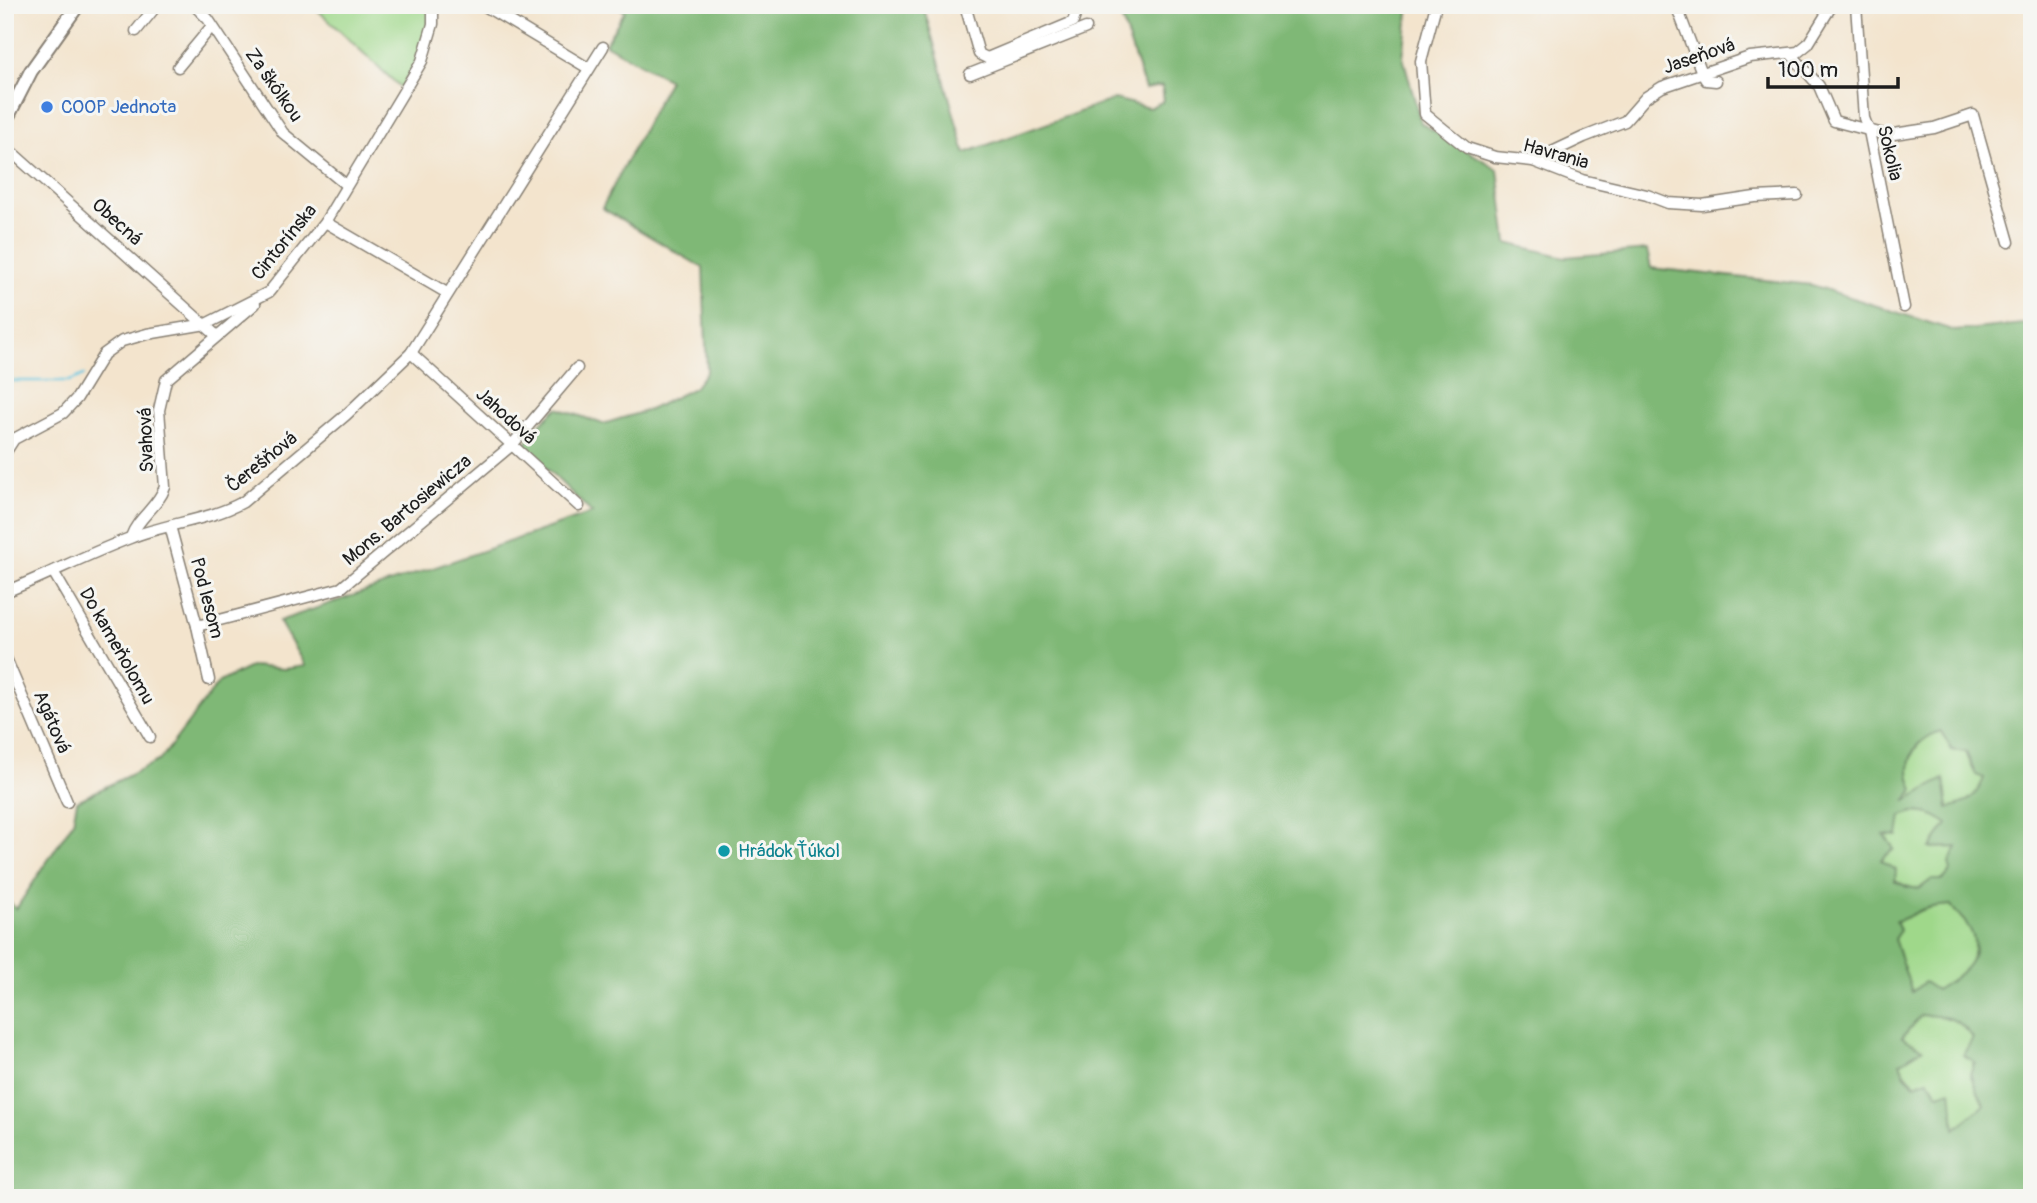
<svg xmlns="http://www.w3.org/2000/svg" width="2037" height="1203" font-family="Pangolin,sans-serif">
<rect width="100%" height="100%" fill="#f6f6f2"/>
<filter id="ink" filterUnits="userSpaceOnUse"><feTurbulence type="fractalNoise" baseFrequency=".0143" numOctaves="2"/><feDisplacementMap in="SourceGraphic" scale="14" xChannelSelector="R" yChannelSelector="G"/><feConvolveMatrix kernelMatrix="1 2 1 2 8 2 1 2 1" color-interpolation-filters="sRGB"/></filter>
<filter id="wash" filterUnits="userSpaceOnUse"><feTurbulence type="fractalNoise" baseFrequency=".00686" numOctaves="4" result="noise"/><feDisplacementMap in="SourceGraphic" scale="28" xChannelSelector="R" yChannelSelector="G"/><feGaussianBlur stdDeviation="1.57" result="paint"/><feColorMatrix in="noise" values="0 0 0 0 0 0 0 0 0 0 0 0 0 0 0 0 0 1.4 0 .05"/><feComposite in="paint" operator="in"/></filter>
<g filter="url(#wash)">
<rect width="100%" height="100%" fill="#f3e4cd"/>
<g fill="#9fd88a" stroke="#5e7a53" stroke-width="2">
<polygon points="312,5 433,5 433,10 416,62 401,88"/>
<path d="M 1941,731 L 1952,750 L 1966,752 L 1971,765 L 1985,778 C 1977,796 1967,804 1948,808 L 1944,779 L 1902,803 L 1914,790 C 1902,763 1913,740 1941,731 Z"/>
<path d="M 1913,812 C 1927,812 1936,815 1947,824 L 1931,848 L 1957,847 L 1951,871 L 1943,880 L 1931,880 L 1919,889 C 1896,885 1893,878 1881,860 L 1894,849 L 1883,834 L 1901,816 Z"/>
<path d="M 1951,905 C 1956,915 1967,920 1971,931 C 1982,957 1959,984 1934,990 C 1927,992 1919,991 1912,992 L 1894,939 L 1900,930 L 1896,921 C 1906,919 1912,913 1922,910 C 1931,906 1941,906 1951,905 Z"/>
<path d="M 1921,1014 C 1931,1015 1945,1015 1955,1019 C 1977,1028 1978,1056 1970,1074 L 1984,1105 L 1955,1130 L 1938,1094 C 1919,1086 1908,1082 1900,1063 L 1922,1049 L 1902,1037 Z"/>
</g>
<path fill="#7fb876" stroke="#4e6a49" stroke-width="2" fill-rule="evenodd" d="M 615,5 L 923,5 L 965,153 L 1115,99 L 1149,108 L 1164,101 L 1162,86 L 1145,89 L 1117,5 L 1409,5 L 1403,57 L 1421,123 L 1498,169 L 1507,243 L 1565,257 L 1647,250 L 1651,268 L 1812,285 L 1955,331 L 2032,323 L 2032,1198 L 5,1198 L 5,897 L 16,909 L 73,822 L 77,801 L 160,760 L 219,682 L 252,666 L 284,669 L 305,666 L 279,621 L 592,513 L 524,446 L 541,423 L 557,408 L 603,424 L 649,410 L 694,388 L 707,371 L 703,268 L 602,208 L 669,80 L 605,44 L 625,11 ZM 1941,731 L 1952,750 L 1966,752 L 1976,775 L 1984,778 C 1977,796 1967,804 1948,808 L 1944,779 L 1905,801 L 1914,790 C 1902,763 1912,740 1941,731 ZM 1913,812 C 1927,812 1936,815 1947,824 L 1930,848 L 1957,847 L 1949,863 L 1951,871 L 1943,880 L 1931,880 L 1919,889 L 1907,887 L 1895,881 L 1896,870 L 1881,860 L 1894,849 L 1884,835 L 1898,836 L 1901,816 ZM 1951,905 C 1955,913 1963,918 1968,926 C 1988,957 1959,976 1936,990 L 1924,982 L 1912,992 L 1894,939 L 1900,930 L 1896,921 C 1905,919 1909,916 1917,912 C 1927,906 1940,906 1951,905 ZM 1921,1015 C 1945,1016 1959,1017 1973,1038 L 1963,1055 L 1975,1062 L 1970,1074 L 1984,1105 L 1955,1129 L 1951,1090 L 1938,1094 L 1928,1080 L 1914,1084 L 1905,1075 L 1900,1063 L 1922,1049 L 1902,1037 Z"/>
<g fill="none" stroke-linecap="round" stroke-linejoin="round">
<polyline stroke="#61c5df" stroke-width="2.5" points="5,381 70,381 84,375"/>
</g>
</g>
<g filter="url(#ink)">
<g fill="none" stroke-linecap="round" stroke-linejoin="round">
<defs>
<g id="minor">
<polyline points="194,5 208,19 283,133 346,185"/>
<polyline points="483,5 588,68"/>
<polyline points="965,5 979,54 987,58 1073,22 1077,9 1076,5"/>
<polyline points="1436,5 1421,61 1425,114 1467,148 1495,157 1533,161 1582,180 1647,195 1668,203 1702,205 1755,197 1797,195"/>
<polyline points="1676,5 1702,73 1706,80 1716,81"/>
<polyline points="1856,5 1864,118 1869,131 1904,307"/>
<polyline points="136,31 157,5"/>
<polyline points="1791,54 1819,86 1834,121 1887,135 1934,128 1973,115 2009,242"/>
<polyline points="178,67 212,26"/>
<polyline points="970,74 1086,28"/>
<polyline points="5,146 217,336"/>
<polyline points="1533,161 1584,137 1625,121 1646,97 1662,87 1750,57 1798,52 1808,44 1832,5"/>
<polyline points="325,222 447,293"/>
<polyline points="411,353 579,506"/>
<polyline points="5,453 14,439 63,413 77,398 104,354 122,341 147,334 206,324 269,292 325,222 422,61 433,24 433,5"/>
<polyline points="170,526 197,626 209,680"/>
<path d="M 131,537 C 138,517 158,507 165,487 L 159,410 L 166,380 L 255,304"/>
<polyline points="54,573 150,737"/>
<path d="M 5,592 C 47,575 88,554 130,538 C 167,523 208,521 243,502 L 346,415 L 411,353 L 603,47"/>
<polyline points="197,626 341,588 512,445 577,368"/>
<polyline points="5,656 67,802"/>
</g>
<polyline id="tertiary" points="5,122 31,71 78,5"/>
</defs>
<use href="#minor" stroke="#888074" stroke-width="13"/>
<use href="#tertiary" stroke="#888074" stroke-width="16"/>
<use href="#minor" stroke="#fff" stroke-width="10"/>
<use href="#tertiary" stroke="#fff" stroke-width="12"/>
</g>
</g>
<circle fill="#3f7fe0" stroke="#f6f6f2" stroke-width="2.5" cx="47" cy="107" r="7"/>
<circle fill="#0f9aa8" stroke="#f6f6f2" stroke-width="2.5" cx="724" cy="851" r="7"/>
<g text-anchor="middle" dominant-baseline="central" stroke-width="6" stroke-linejoin="round" paint-order="stroke">
<g font-size="19" fill="#1c1c1c" stroke="#f6f6f2">
<text transform="translate(1699 56) rotate(-19)">Jaseňová</text>
<text transform="translate(274 85) rotate(55)">Za škôlkou</text>
<text transform="translate(1890 153) rotate(77)">Sokolia</text>
<text transform="translate(1556 154) rotate(16)">Havrania</text>
<text transform="translate(117 222) rotate(42)">Obecná</text>
<text transform="translate(284 242) rotate(-51)">Cintorínska</text>
<text transform="translate(506 416) rotate(42)">Jahodová</text>
<text transform="translate(146 440) rotate(-92)">Svahová</text>
<text transform="translate(262 462) rotate(-39)">Čerešňová</text>
<text transform="translate(407 510) rotate(-40)">Mons. Bartosiewicza</text>
<text transform="translate(207 598) rotate(75)">Pod lesom</text>
<text transform="translate(117 646) rotate(60)">Do kameňolomu</text>
<text transform="translate(52 722) rotate(67)">Agátová</text>
</g>
<g font-size="19" fill="#366cbe" stroke="#f6f6f2" text-anchor="start">
<text x="61" y="107">COOP Jednota</text>
</g>
<g font-size="19" fill="#0d838f" stroke="#f6f6f2" text-anchor="start">
<text x="738" y="851">Hrádok Ťúkol</text>
</g>
</g>
<rect width="2037" height="1203" fill="none" stroke="#f6f6f2" stroke-width="28"/>
<path d="M1768 77v10h130v-10" fill="none" stroke="#1c1c1c" stroke-width="3.5"/>
<text x="1778" y="77" font-size="21" fill="#1c1c1c" stroke="#f6f6f2" stroke-width="5" paint-order="stroke">100 m</text>
</svg>
